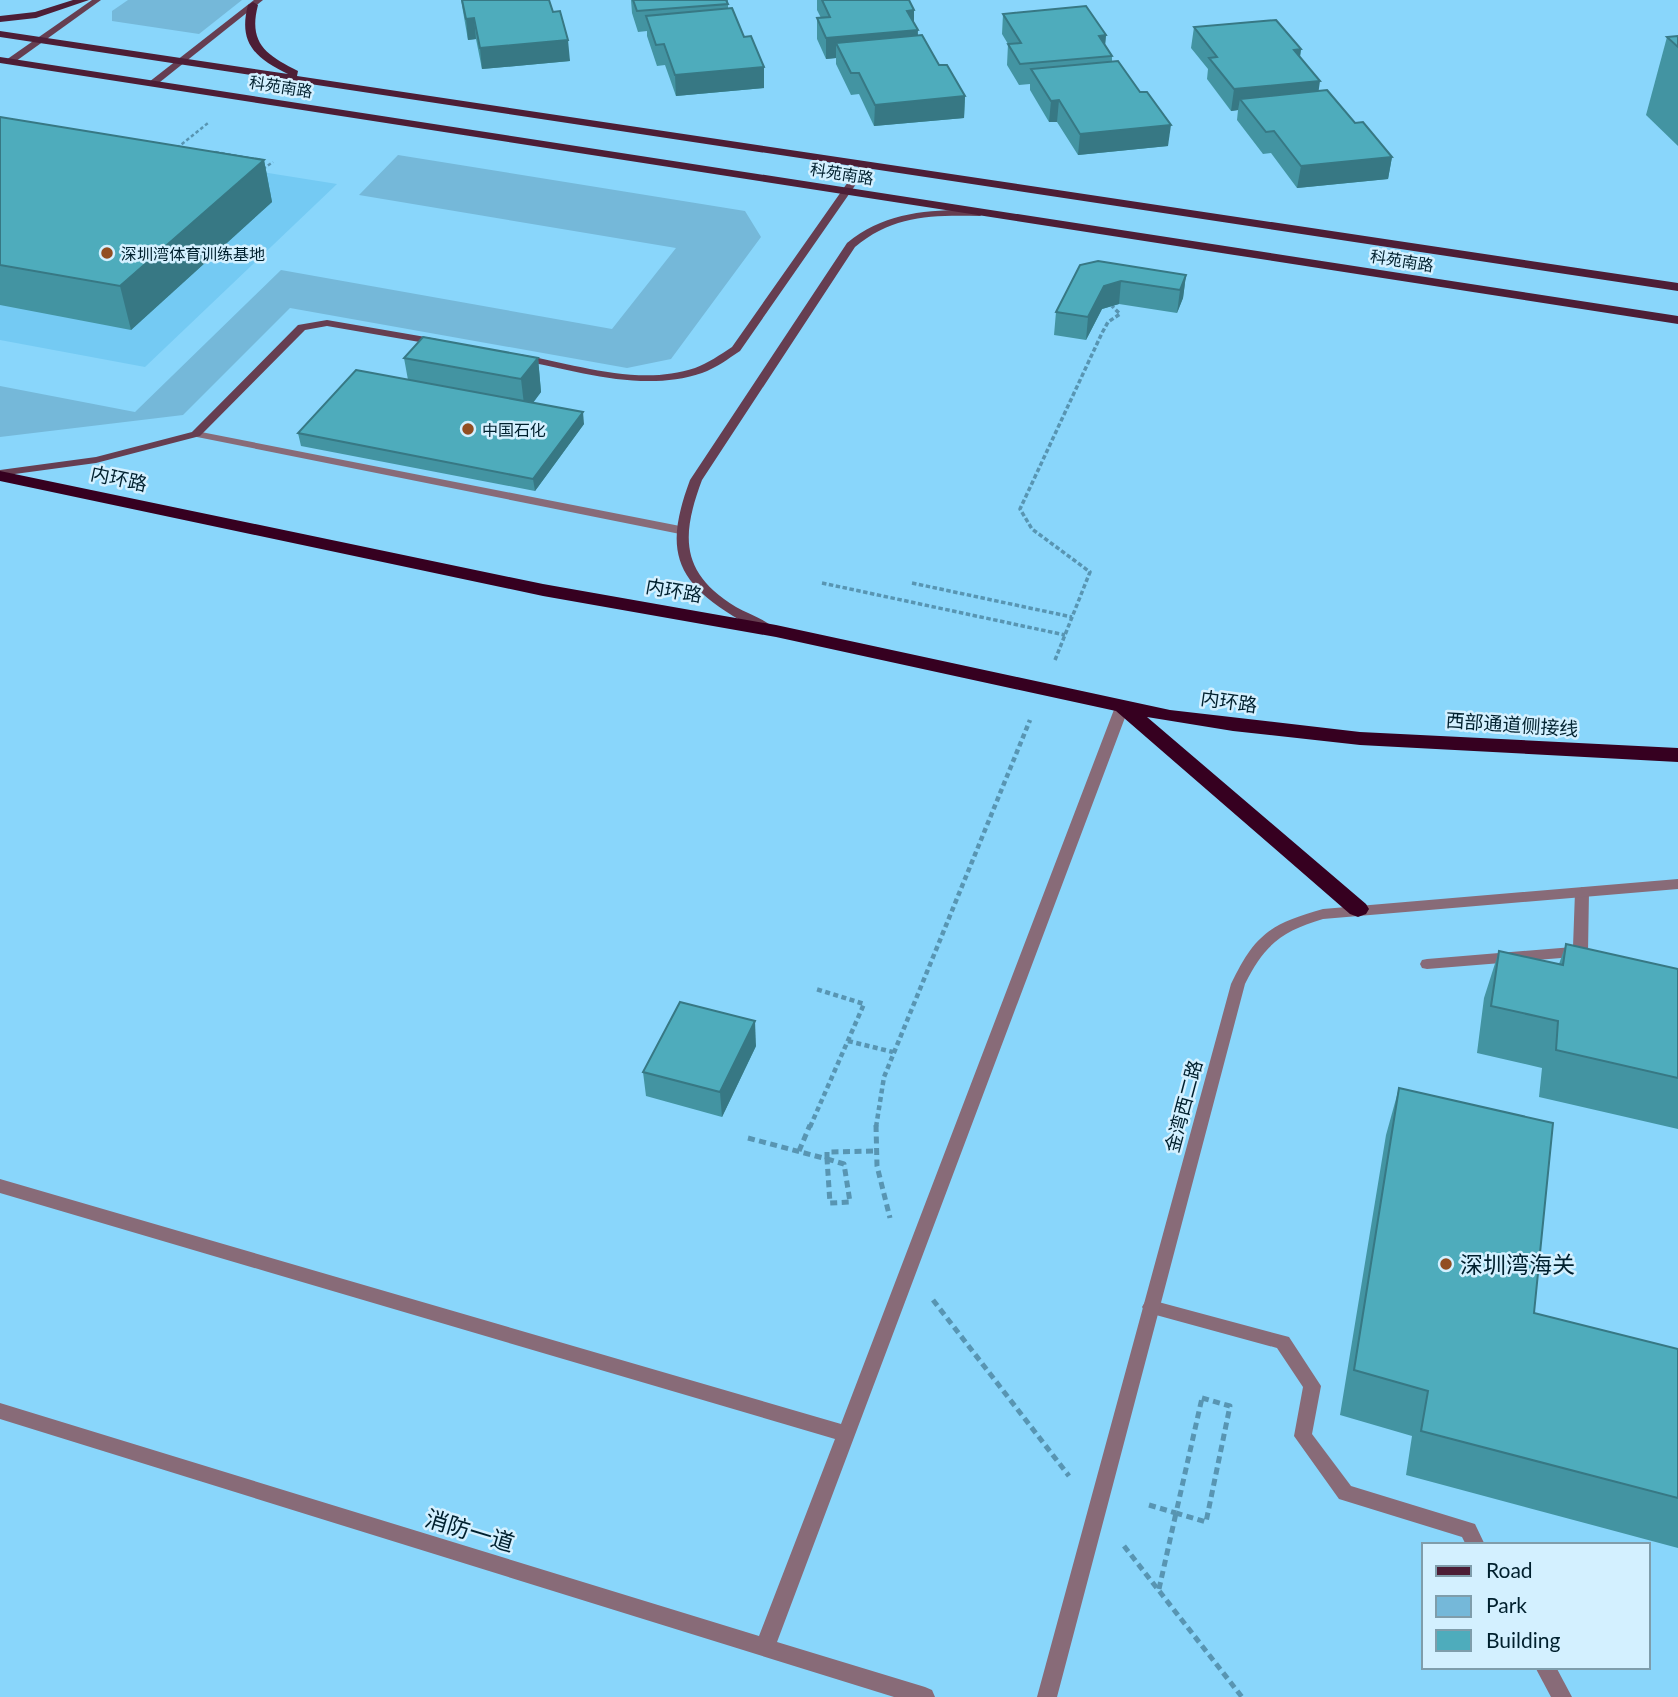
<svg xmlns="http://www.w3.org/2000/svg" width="1678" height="1697" font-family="Lato,'Noto Sans SC',sans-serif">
<rect width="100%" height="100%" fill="#89d6fb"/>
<polygon fill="#74caf3" points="0,130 337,184 145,367 0,340"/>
<g fill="#75b8d9">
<polygon points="128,0 242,0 199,34 112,21 112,11"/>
<polygon points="398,155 745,211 761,237 671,359 627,368 290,308 183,415 0,437 0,386 135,412 281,270 612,329 676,248 359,195"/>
</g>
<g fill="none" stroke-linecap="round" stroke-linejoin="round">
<g stroke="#5895b2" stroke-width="2.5" stroke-dasharray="3.5 2.5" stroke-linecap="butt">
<polyline points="177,148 208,123"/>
<polyline points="211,156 215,152 261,160 258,162"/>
<polyline points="263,169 273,162"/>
</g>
<g stroke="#5895b2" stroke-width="3.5" stroke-dasharray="4.5 2.5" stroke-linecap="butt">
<polyline points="822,583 1065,635"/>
<polyline points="912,583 1072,617"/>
<polyline points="1055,660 1090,572 1032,529 1020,509 1102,333 1108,322 1120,314 1112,306"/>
</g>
<g stroke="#5895b2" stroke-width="4.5" stroke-dasharray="5 3.5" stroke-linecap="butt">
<polyline points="848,1041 893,1052"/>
<polyline points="810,1127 864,1004 816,989"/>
<polyline points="876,1127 884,1077 1030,720"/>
</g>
<g stroke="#5895b2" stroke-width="5" stroke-dasharray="7 4.5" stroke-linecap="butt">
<polyline points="876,1125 877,1166 890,1218"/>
<polyline points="748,1138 827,1159"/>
<polyline points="799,1151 810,1125"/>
<polygon points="827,1159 844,1164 850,1202 830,1203"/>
<polyline points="827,1159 827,1152 874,1151"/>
<polyline points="933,1300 1069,1476"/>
<polygon points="1202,1398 1230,1406 1206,1522 1176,1513"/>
<polyline points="1149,1505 1176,1513"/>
<polyline points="1124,1546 1242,1697"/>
<polyline points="1159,1589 1176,1513"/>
</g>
<g fill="#886b78" fill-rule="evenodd">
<polygon points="196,431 680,526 686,530 680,534 192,436 192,432"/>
<polygon points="1582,887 1589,892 1588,952 1586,956 1427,969 1422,968 1420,964 1422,960 1427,959 1573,947 1575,892"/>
<polygon points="1151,1300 1289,1337 1321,1386 1312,1434 1351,1486 1475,1524 1485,1545 1466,1545 1462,1537 1339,1499 1294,1436 1303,1387 1277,1348 1145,1312 1142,1307 1145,1302"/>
<polygon points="1535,1667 1556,1667 1572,1697 1551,1697"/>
</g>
<g fill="#886b78" fill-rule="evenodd">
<polygon points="1122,703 1129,707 777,1642 925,1687 932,1690 935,1697 894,1697 0,1419 0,1403 759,1636 835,1439 0,1193 0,1179 841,1424 1115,707"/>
<path d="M 1678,879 L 1678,889 L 1323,919 C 1282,931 1264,945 1245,984 L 1057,1697 L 1037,1697 L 1231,984 C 1255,934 1270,924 1323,909 Z"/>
</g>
<g fill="#663e51" fill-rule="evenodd">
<polygon points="92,0 101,0 12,64 6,64 6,60"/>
<polygon points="254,0 263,0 155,86 149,86 149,82"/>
<path d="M 862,162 L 870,164 L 740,351 C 728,359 716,368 702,373 C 643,393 578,371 519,360 L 514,357 L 519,354 C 574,364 639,387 695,368 C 708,363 720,355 732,347 Z"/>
<path d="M 963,210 L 980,210 L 985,213 L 980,216 C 932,215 893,215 855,247 L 702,480 C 681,536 680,573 736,607 C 748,614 765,619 774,628 L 772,631 C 760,633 744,622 733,616 C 671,578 666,545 690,480 L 847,243 C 881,215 920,210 963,210 Z"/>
<polygon points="327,320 437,339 442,342 437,345 327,326 305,330 200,436 96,463 0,476 0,470 96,457 192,432 298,325"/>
</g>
<g fill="#4d1e36" fill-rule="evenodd">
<polygon points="73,0 89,0 36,18 0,22 0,16 35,12"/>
<path d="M 253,2 L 258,5 C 248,43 266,55 298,71 L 297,76 L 1678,283 L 1678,291 L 0,37 L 0,31 L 288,74 C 255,58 238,43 248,5 Z"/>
<polygon points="0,57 1678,316 1678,324 0,63"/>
</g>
<polygon fill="#360020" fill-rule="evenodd" points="0,471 543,584 776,625 1170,710 1360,732 1678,748 1678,762 1360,745 1233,731 1147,717 1366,904 1369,909 1366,914 1358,917 1350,914 1116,711 776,637 543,596 0,481"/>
</g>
<g fill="#4394a2">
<polygon points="461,0 549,0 570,61 482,69 476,39 468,40"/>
<polygon points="631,0 728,0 728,9 764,88 676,96 665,65 657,66 647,36 647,31 638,32 632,13"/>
<polygon points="817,0 909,0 914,10 914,23 918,35 939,65 965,96 964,118 874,126 859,94 851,95 836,64 836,58 826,59 817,39 817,18 821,18 817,10"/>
<polygon points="1003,14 1106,35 1105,45 1112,56 1112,61 1168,146 1078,155 1057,122 1049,122 1030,90 1030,84 1019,85 1007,65 1008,44 1002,34"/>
<polygon points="1194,27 1301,49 1300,57 1319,91 1392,157 1388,179 1297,188 1271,153 1263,154 1237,120 1238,110 1231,111 1207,79 1208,69 1191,48"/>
<polygon points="1678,36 1678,146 1646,115 1667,37"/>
<polygon points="0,117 264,160 272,202 131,330 0,305"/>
<polygon points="1080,265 1186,275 1183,298 1177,313 1119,304 1102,309 1086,340 1054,335 1056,312"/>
<polygon points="404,358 538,358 541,392 533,403 584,424 535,491 301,446 298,433 408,380"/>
<polygon points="1566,944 1678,969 1678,1129 1539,1097 1542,1068 1477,1053 1484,998 1499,951 1559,964"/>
<polygon points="756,1046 722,1117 646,1096 643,1072"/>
<polygon points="1399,1088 1534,1313 1678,1349 1678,1548 1406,1475 1412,1436 1340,1415 1386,1135"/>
</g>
<g fill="#377884">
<polygon points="914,10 914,30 918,30 917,51 836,43 836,58 826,59 826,38 907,11"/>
<polygon points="474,18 476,39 468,40 466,19"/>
<polygon points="1106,35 1104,56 1099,36"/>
<polygon points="568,40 570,61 482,69 480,48"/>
<polygon points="1301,49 1298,70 1294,50"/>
<polygon points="764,67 764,88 676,96 675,75"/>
<polygon points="1320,81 1317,102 1240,99 1238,110 1231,111 1234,89"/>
<polygon points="965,96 964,118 874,126 875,105"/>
<polygon points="1059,100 1057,122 1049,122 1051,101"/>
<polygon points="1171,125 1168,146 1078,155 1080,134"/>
<polygon points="1392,157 1388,179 1297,188 1301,166"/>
<polygon points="264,160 272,202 131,330 120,286"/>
<polygon points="1186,275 1183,298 1177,313 1180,290"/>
<polygon points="1121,281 1119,304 1102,309 1086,340 1088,317 1104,286"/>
<polygon points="538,358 541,392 525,413 521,379"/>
<polygon points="583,412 584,424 535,491 533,479"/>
<polygon points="755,1021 756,1046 722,1117 720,1092"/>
</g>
<g fill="#4eacbc" stroke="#377884" stroke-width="2">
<polygon points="462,0 549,0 553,12 560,11 568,40 480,48 474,18 466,19"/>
<polygon points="633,0 726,0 728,4 637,11"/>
<polygon points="822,0 909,0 914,10 907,11 918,30 826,38 817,18 830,17"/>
<polygon points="1086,6 1106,35 1099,36 1112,56 1020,64 1008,44 1021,43 1003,14"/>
<polygon points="732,8 744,37 751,36 764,67 675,75 664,44 656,45 646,16"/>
<polygon points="1276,20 1301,49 1294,50 1320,81 1234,89 1209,58 1217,57 1194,27"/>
<polygon points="922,35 939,65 947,65 965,96 875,105 859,73 851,73 836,43"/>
<polygon points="1678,36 1678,47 1667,37"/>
<polygon points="1118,61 1140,92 1147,92 1171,125 1080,134 1059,100 1051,101 1031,69"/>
<polygon points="1327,90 1355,123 1363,122 1392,157 1301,166 1274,131 1266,132 1240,99"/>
<polygon points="0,117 264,160 120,286 0,265"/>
<polygon points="1098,261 1186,275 1180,290 1121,281 1104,286 1088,317 1056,312 1080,265"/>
<polygon points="423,337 538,358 521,379 404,358"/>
<polygon points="356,370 583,412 533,479 298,433"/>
<polygon points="1566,944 1678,969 1678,1078 1556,1050 1558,1021 1491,1006 1499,951 1563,965"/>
<polygon points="680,1002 755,1021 720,1092 643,1072"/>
<polygon points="1399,1088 1553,1123 1534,1313 1678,1349 1678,1498 1421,1431 1428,1391 1354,1370"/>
</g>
<g fill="#924e22" stroke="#d3f0ff" stroke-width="2.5">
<circle cx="107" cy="253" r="7"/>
<circle cx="468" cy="429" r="7"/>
<circle cx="1446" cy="1264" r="7"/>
</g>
<g text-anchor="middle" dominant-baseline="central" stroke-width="5" stroke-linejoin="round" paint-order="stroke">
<g font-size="16" fill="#00202e" stroke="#d3f0ff">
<text transform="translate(281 86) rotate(9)">科苑南路</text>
<text transform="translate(842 173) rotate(9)">科苑南路</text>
<text transform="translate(1402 260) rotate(9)">科苑南路</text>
</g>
<g font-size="16" fill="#00202e" stroke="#d3f0ff" text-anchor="start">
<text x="121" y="253">深圳湾体育训练基地</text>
<text x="482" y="429">中国石化</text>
</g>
<g font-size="19" fill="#00202e" stroke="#d3f0ff">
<text transform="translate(119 478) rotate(12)">内环路</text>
<text transform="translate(674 590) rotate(10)">内环路</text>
<text transform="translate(1229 701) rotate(8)">内环路</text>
<text transform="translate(1512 724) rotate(4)">西部通道侧接线</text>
<text transform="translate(1183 1106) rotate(-75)">金湾西二路</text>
</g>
<g font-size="23" fill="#00202e" stroke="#d3f0ff" text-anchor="start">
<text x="1460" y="1264">深圳湾海关</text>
</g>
<g font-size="23" fill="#00202e" stroke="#d3f0ff">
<text transform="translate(470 1530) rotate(17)">消防一道</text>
</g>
</g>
<rect x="1422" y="1543" width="228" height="126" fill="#d3f0ff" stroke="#7f9dab" stroke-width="2"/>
<rect x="1436" y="1566" width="35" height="10" fill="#4d1e36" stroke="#7f9dab" stroke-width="2"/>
<text x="1486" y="1578" font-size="21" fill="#00202e">Road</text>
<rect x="1436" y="1596" width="35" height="21" fill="#75b8d9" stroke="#7f9dab" stroke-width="2"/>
<text x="1486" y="1613" font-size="21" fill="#00202e">Park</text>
<rect x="1436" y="1630" width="35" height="21" fill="#4eacbc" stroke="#7f9dab" stroke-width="2"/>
<text x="1486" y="1648" font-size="21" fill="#00202e">Building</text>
</svg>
